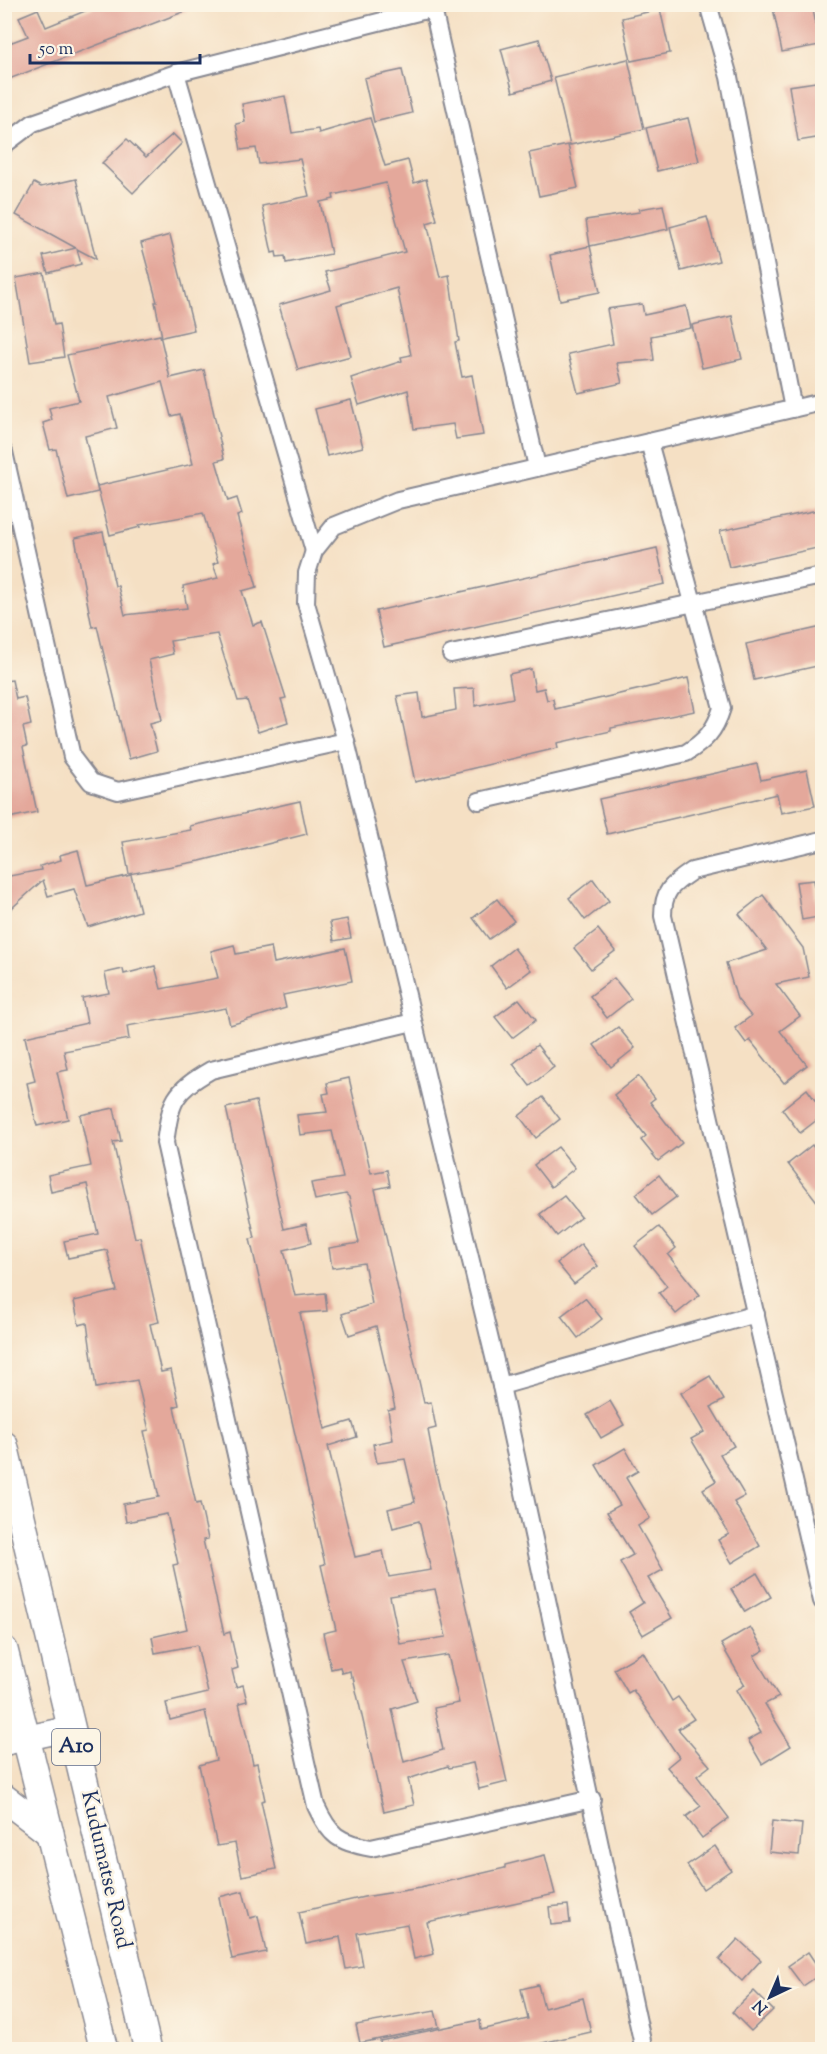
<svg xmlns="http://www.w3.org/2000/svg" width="827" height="2054" font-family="'Sorts Mill Goudy',serif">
<rect width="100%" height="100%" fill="#fcf5e5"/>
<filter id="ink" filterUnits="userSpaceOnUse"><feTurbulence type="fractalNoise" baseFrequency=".0167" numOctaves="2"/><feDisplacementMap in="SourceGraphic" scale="12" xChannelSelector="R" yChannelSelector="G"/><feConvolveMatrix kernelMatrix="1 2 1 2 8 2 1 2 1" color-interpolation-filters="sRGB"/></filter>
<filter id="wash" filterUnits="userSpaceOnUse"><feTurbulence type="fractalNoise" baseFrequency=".008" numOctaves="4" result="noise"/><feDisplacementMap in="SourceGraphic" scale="24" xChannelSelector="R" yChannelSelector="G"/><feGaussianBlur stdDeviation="1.35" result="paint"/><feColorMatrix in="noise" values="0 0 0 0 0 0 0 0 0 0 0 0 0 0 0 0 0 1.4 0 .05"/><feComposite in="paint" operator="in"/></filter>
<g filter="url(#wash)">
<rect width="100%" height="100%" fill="#f5e0c4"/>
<g id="blocks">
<g fill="#e4a89b" fill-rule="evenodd">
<polygon points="102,4 196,7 4,81 4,45 28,36 19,17 38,9 46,27"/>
<polygon points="792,4 812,4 820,45 782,52 773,8"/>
<polygon points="660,9 670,53 631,61 622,18"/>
<polygon points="539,39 551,81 513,92 501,49"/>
<polygon points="628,59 644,129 570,145 554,77"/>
<polygon points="402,70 412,113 374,122 364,78"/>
<polygon points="822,81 822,137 798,141 789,86"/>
<polygon points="285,96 292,133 318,129 319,133 370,118 385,166 408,160 414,183 426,179 437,220 427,223 440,277 449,275 459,341 455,342 462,377 472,375 483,435 456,439 453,424 414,429 408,390 359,405 351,378 402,361 401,357 411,355 397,288 337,305 351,356 298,370 279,305 331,290 325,272 405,252 386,183 333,195 334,199 320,202 331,254 286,263 285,256 277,257 276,252 272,253 262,206 309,196 300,159 259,164 256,148 241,150 236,124 245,122 242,104"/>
<polygon points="688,118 699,161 657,171 646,128"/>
<polygon points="173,134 182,143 133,193 102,163 127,139 146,157"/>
<polygon points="568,145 578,188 539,196 529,153"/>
<polygon points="76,179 96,259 77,249 81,264 48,273 43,256 76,248 16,215 34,183 41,187"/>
<polygon points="663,205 668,229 590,246 586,220 640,212 639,209"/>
<polygon points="707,217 719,261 681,271 670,227"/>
<polygon points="170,235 194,330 162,337 155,302 157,302 141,243"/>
<polygon points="590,246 600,292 560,300 550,255"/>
<polygon points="44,273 54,325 59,324 64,357 30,362 16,278"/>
<polygon points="642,304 644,315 686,306 691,328 651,336 654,360 617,363 622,383 578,393 568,354 613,344 607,309"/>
<polygon points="732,316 742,359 702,368 692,325"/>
<polygon points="160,335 170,378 204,370 224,459 216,461 228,501 237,498 242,514 237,516 257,587 242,591 253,625 262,622 286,698 281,699 288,722 258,732 247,700 238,701 217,634 170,641 173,654 149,660 162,720 150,723 157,751 129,759 97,626 92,627 75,538 103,532 115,586 118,586 125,615 187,608 183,586 218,578 213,564 218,562 203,513 139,525 140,527 110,535 97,486 193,464 180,414 171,416 162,382 109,397 117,428 85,436 98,492 68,499 56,449 50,450 43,423 52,420 49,408 79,401 67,355"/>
<polygon points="351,400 363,447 327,456 315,409"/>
<polygon points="822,509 822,547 729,567 720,531"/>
<polygon points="657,548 665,584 384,647 376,611"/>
<polygon points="822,627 822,665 754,680 746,644"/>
<polygon points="531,669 535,690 544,688 547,700 553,699 555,709 688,678 695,711 611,728 611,731 557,743 558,748 415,782 397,696 419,693 422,717 456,710 454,689 474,688 475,706 513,698 509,674"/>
<polygon points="12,680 16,699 25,697 31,725 23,727 27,746 23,747 37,812 4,819 4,681"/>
<polygon points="757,764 761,780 807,770 815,806 781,813 777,794 607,834 599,799"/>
<polygon points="300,801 307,834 200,861 129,874 123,842 191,830 190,826"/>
<polygon points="78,850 87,885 131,875 140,911 88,927 74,889 48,896 43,880 4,915 4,877 41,870 40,866 61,860 60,855"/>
<polygon points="593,879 609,901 585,920 569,898"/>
<polygon points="814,880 819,917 802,920 796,882"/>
<polygon points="763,895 803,948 809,977 776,984 800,1016 780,1031 807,1065 784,1083 750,1040 746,1043 735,1028 751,1016 737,999 726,963 767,950 739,914"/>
<polygon points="497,899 514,921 489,939 473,918"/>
<polygon points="347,919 351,938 334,941 330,922"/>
<polygon points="598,929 615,951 591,969 574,948"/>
<polygon points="234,945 236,954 271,947 274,963 345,948 352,981 283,995 286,1008 230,1025 226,1008 127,1026 129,1039 64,1051 68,1070 57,1072 68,1119 37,1126 27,1083 35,1081 25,1037 87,1023 82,998 109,993 105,973 123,969 124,974 155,966 161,989 218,978 211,951"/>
<polygon points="514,948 531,970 507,988 491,966"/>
<polygon points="614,978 631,999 607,1018 590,996"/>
<polygon points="519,999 536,1020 512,1038 495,1017"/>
<polygon points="618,1027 635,1048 611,1067 594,1045"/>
<polygon points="537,1045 554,1067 530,1086 513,1064"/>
<polygon points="638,1076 655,1098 650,1102 682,1143 658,1161 641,1140 646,1136 614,1095"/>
<path d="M 349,1078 L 371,1173 L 387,1170 L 390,1186 L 375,1189 L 424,1403 L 431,1402 L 436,1428 L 428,1430 L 435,1467 L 507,1782 L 479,1789 L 473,1763 L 449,1768 L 448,1766 L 408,1779 L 414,1805 L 384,1812 L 353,1677 L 351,1677 L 350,1671 L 342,1673 L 340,1667 L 331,1669 L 323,1633 L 336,1630 L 321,1565 L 325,1564 L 250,1239 L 255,1238 L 226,1108 L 256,1101 L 284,1229 L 306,1224 L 311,1243 L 284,1250 L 295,1296 L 325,1293 L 327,1311 L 300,1313 L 325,1429 L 352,1421 L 357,1437 L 328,1446 L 355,1557 L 383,1551 L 389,1577 L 431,1570 L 419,1521 L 393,1528 L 388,1509 L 415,1502 L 405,1459 L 377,1463 L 373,1444 L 393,1440 L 388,1410 L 395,1408 L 376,1326 L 349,1335 L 342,1314 L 372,1304 L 364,1263 L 332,1268 L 329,1248 L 359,1243 L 349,1197 L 346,1194 L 315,1200 L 311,1183 L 343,1178 L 332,1131 L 300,1135 L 297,1115 L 327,1112 L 323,1094 L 329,1093 L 327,1083 ZM 435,1589 L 446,1637 L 400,1644 L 390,1596 ZM 448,1655 L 459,1703 L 434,1708 L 443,1750 L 404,1762 L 392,1709 L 417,1701 L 404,1662 Z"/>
<polygon points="807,1089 822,1110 822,1116 800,1133 782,1109"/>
<polygon points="543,1097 560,1119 536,1138 519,1116"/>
<polygon points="114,1108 121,1141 113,1142 135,1238 140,1237 159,1322 150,1324 161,1372 171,1370 179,1405 174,1407 196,1504 200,1503 208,1539 203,1540 224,1634 230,1632 238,1668 232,1670 236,1687 243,1685 247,1701 239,1703 253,1764 257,1763 265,1800 261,1801 276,1869 242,1876 235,1843 217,1846 199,1765 216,1760 205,1711 170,1720 166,1703 208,1693 197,1645 155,1653 152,1637 187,1629 173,1565 178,1564 167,1514 126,1522 123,1504 159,1497 144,1431 149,1430 137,1380 96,1388 87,1323 79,1325 74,1301 117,1291 107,1250 68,1258 64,1241 98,1234 87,1184 51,1192 48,1175 91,1166 80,1115"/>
<polygon points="812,1145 822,1159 822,1208 788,1164"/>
<polygon points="558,1147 575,1168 551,1187 534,1165"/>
<polygon points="659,1175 676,1197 652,1215 636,1194"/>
<polygon points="564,1196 581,1217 557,1236 540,1214"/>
<polygon points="659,1227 676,1248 668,1255 700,1295 676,1314 659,1293 667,1286 635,1246"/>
<polygon points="581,1244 598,1266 574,1284 557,1263"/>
<polygon points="585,1298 602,1319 578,1338 561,1316"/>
<polygon points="710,1376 724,1400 711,1407 734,1446 720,1454 745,1496 734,1502 760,1546 732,1563 718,1540 729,1534 703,1489 716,1481 691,1439 704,1432 681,1393"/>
<polygon points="610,1401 624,1425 601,1438 587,1415"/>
<polygon points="625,1448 638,1471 626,1478 650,1518 638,1526 663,1570 648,1578 672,1618 643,1635 629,1612 643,1603 620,1562 633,1555 607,1512 620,1505 596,1465"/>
<polygon points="757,1573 771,1597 745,1612 731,1589"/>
<polygon points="750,1627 764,1650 754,1656 779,1697 765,1704 791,1746 762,1764 748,1740 761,1733 736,1690 745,1685 721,1644"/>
<polygon points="643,1652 672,1701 678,1697 694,1719 678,1729 710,1766 697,1776 729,1818 702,1838 686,1817 701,1806 667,1767 679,1757 633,1690 628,1693 614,1669"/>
<polygon points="772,1821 802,1824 799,1855 769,1852"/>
<polygon points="715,1846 731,1870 703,1889 687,1865"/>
<polygon points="545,1855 555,1894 427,1922 434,1954 414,1959 407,1924 357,1933 363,1966 346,1969 340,1937 306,1944 299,1912 364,1897 420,1888 505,1868 505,1865"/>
<polygon points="243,1891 250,1918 258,1916 266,1952 232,1959 219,1897"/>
<polygon points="568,1905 570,1923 551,1925 549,1907"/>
<polygon points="738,1939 761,1960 742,1981 719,1960"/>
<polygon points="808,1952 822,1973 803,1986 788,1966"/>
<polygon points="538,1985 544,2008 583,1998 591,2032 516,2049 381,2049 380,2041 480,2020 481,2030 528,2019 521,1989"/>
<polygon points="754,1991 773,2010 751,2031 732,2012"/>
<polygon points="435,2011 439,2027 360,2043 356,2025"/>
</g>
</g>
</g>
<g filter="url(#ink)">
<use href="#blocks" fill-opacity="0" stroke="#888891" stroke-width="1.5"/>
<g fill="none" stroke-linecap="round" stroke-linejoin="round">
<defs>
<g id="street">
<polyline points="708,4 729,77 793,409"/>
<polyline points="433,9 537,467"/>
<polyline points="176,73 314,551"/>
<polyline points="4,145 33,123 176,73 450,4"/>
<polyline points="4,452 72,757 91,782 118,791 346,741"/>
<polyline points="451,654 822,576"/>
<path d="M 479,801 L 686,753 C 705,741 715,731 722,708 L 649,442"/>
<path d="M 822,840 L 692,871 C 671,885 663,891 663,916 L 822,1601"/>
<path d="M 413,1022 L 211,1070 C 173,1092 171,1100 165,1143 L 316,1806 C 330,1836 338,1842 371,1848 L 592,1799"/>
<polyline points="501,1386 756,1314"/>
<polyline points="644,2050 501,1386 346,741 306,603 307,573 314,551 334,526 398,500 822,402"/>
</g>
<polyline id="secondary" points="4,1743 72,1728"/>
<g id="primary">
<polyline points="4,1445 148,2050"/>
<polyline points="4,1650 104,2050"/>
<polyline points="4,1798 50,1833"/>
</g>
</defs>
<use href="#street" stroke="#888891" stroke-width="20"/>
<use href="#secondary" stroke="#888891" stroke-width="27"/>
<use href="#primary" stroke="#888891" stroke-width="30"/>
<use href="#street" stroke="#fff" stroke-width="16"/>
<use href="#secondary" stroke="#fff" stroke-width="24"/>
<use href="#primary" stroke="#fff" stroke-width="27"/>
</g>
</g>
<g text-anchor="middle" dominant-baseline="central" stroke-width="5" stroke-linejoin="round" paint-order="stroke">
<rect fill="#fcf5e5" stroke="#5e6a86" stroke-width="1.5" x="52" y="1729" width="48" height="36" rx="4.5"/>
<g font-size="21" font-weight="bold" fill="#1b2f5e">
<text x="76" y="1747">A10</text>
</g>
<g font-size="22" fill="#1b2f5e" stroke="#fcf5e5">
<text transform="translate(105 1870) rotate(77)">Kudumatse Road</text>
</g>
</g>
<rect width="827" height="2054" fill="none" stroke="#fcf5e5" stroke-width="24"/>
<g transform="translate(770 1997) rotate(224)" stroke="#fcf5e5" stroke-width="4.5" paint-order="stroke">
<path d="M0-4.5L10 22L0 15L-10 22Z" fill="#1b2f5e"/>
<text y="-9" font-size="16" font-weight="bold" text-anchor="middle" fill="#1b2f5e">N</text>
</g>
<path d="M30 54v9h170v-9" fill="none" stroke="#1b2f5e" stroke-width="3"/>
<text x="39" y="54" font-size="18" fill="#1b2f5e" stroke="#fcf5e5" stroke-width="4.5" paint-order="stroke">50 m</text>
</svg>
